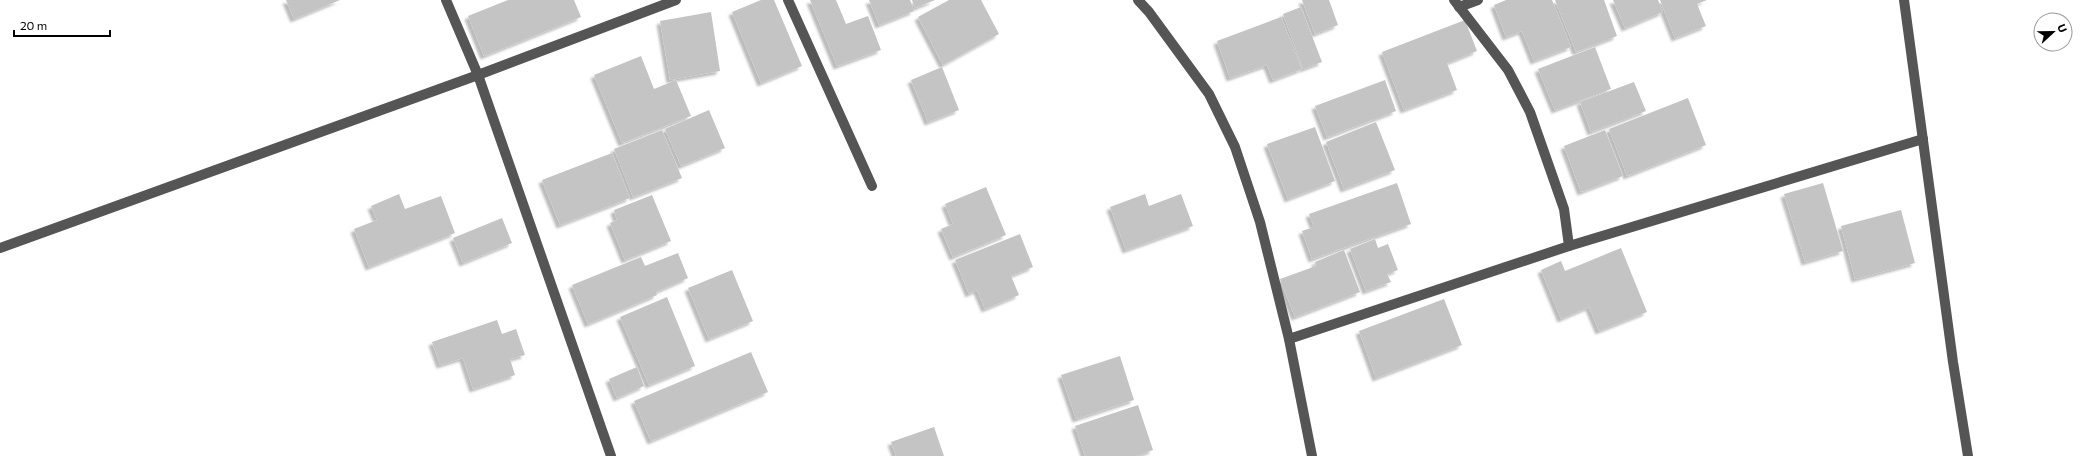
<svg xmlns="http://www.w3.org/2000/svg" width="2085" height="456" font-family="Commissioner,sans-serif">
<defs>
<filter id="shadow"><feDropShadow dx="-3.5" dy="3.5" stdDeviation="1" flood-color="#0004"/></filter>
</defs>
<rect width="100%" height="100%" fill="#fff"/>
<g fill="#c4c4c4" filter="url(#shadow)">
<polygon points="286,0 340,0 294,19"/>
<polygon points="508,0 574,0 581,17 484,56 468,16"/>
<polygon points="761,0 774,0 802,66 761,83 732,12"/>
<polygon points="810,0 836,0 846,24 868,16 881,50 837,66"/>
<polygon points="869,0 910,0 914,11 879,25"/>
<polygon points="912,0 935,0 915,8"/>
<polygon points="949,0 981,0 999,34 943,65 918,17"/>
<polygon points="1302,0 1329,0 1338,25 1315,34"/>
<polygon points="1506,0 1552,0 1571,47 1534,61 1522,31 1506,37 1494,5"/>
<polygon points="1555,0 1604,0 1617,36 1576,52"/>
<polygon points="1613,0 1658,0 1663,12 1625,28"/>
<polygon points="1660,0 1707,0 1697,4 1706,26 1675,38"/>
<polygon points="1301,7 1322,62 1303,69 1283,14"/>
<polygon points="711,12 720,71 670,80 660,21"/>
<polygon points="1281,17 1302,69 1273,80 1267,65 1230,78 1217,41"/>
<polygon points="1465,20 1477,51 1447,63 1457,90 1404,110 1382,52"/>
<polygon points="1595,47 1611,89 1555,110 1538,69"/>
<polygon points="641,56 654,89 676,80 691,116 622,143 594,75"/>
<polygon points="942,67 959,110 928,122 911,80"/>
<polygon points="1385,80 1396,111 1327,137 1315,106"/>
<polygon points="1634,82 1646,111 1591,132 1580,102"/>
<polygon points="1688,98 1706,145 1627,176 1609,129"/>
<polygon points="709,110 725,148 681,166 665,129"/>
<polygon points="1376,122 1395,170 1344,189 1326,142"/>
<polygon points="1315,127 1335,181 1288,199 1267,144"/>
<polygon points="662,130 682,178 633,197 614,149"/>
<polygon points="1605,130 1623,176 1581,192 1564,146"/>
<polygon points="612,153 630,198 560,225 542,180"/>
<polygon points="1397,183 1411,224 1312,259 1302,231 1314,227 1309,214"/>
<polygon points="1823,183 1843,251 1805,262 1784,194"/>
<polygon points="986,187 1006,235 953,257 941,229 953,224 945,204"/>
<polygon points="399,194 405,209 441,196 455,233 369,267 354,229 377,220 371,206"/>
<polygon points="1145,194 1149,206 1181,194 1193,226 1126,250 1110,207"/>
<polygon points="652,195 671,241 625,260 610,223 617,220 614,210"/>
<polygon points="1901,210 1915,263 1855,279 1841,226"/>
<polygon points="502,218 512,243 463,263 453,238"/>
<polygon points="1020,234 1033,267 1011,276 1019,295 985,309 977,290 969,294 955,260"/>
<polygon points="1375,239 1378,248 1388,244 1398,270 1387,274 1391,282 1366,291 1350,249"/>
<polygon points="1621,248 1647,312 1599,331 1589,307 1561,319 1541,270 1561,261 1565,271"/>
<polygon points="1344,250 1360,292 1295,317 1280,279 1316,266 1315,262"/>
<polygon points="678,253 688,278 656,292 657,295 588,324 572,285 641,257 645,266"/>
<polygon points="732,270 753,321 709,339 688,288"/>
<polygon points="667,297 695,366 649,385 620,317"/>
<polygon points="1444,299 1462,345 1376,378 1359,331"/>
<polygon points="497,320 502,334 516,329 525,355 510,359 515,375 473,389 463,358 440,365 432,342"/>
<polygon points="751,352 768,392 651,441 634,401"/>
<polygon points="1120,356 1134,400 1076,419 1061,375"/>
<polygon points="637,367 644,386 617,398 609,379"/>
<polygon points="1138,405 1153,450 1136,456 1085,456 1075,426"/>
<polygon points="934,427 944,456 896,456 891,442"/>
</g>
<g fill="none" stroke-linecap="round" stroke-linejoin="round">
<g stroke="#555" stroke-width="10">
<polyline points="446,0 478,75 611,456"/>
<polyline points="788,0 872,186"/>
<polyline points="1138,0 1149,12 1209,94 1235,147 1260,222 1289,339 1312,456"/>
<polyline points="1904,0 1953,362 1968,456"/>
<polyline points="1459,7 1478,0"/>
<polyline points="1569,246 1923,139"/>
<polyline points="0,248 478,75 676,0"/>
<polyline points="1289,339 1569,246 1564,209 1530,112 1508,70 1454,0"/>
</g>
</g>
<g transform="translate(2053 32) rotate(68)"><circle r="19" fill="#ffffff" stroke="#999999"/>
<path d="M0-3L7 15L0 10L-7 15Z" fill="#000000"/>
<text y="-6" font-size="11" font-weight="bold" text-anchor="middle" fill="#000000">U</text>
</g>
<path d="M14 30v6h96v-6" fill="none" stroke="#000000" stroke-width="2"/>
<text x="20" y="30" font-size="12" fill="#000000" stroke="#ffffff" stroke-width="3" paint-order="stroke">20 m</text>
</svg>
